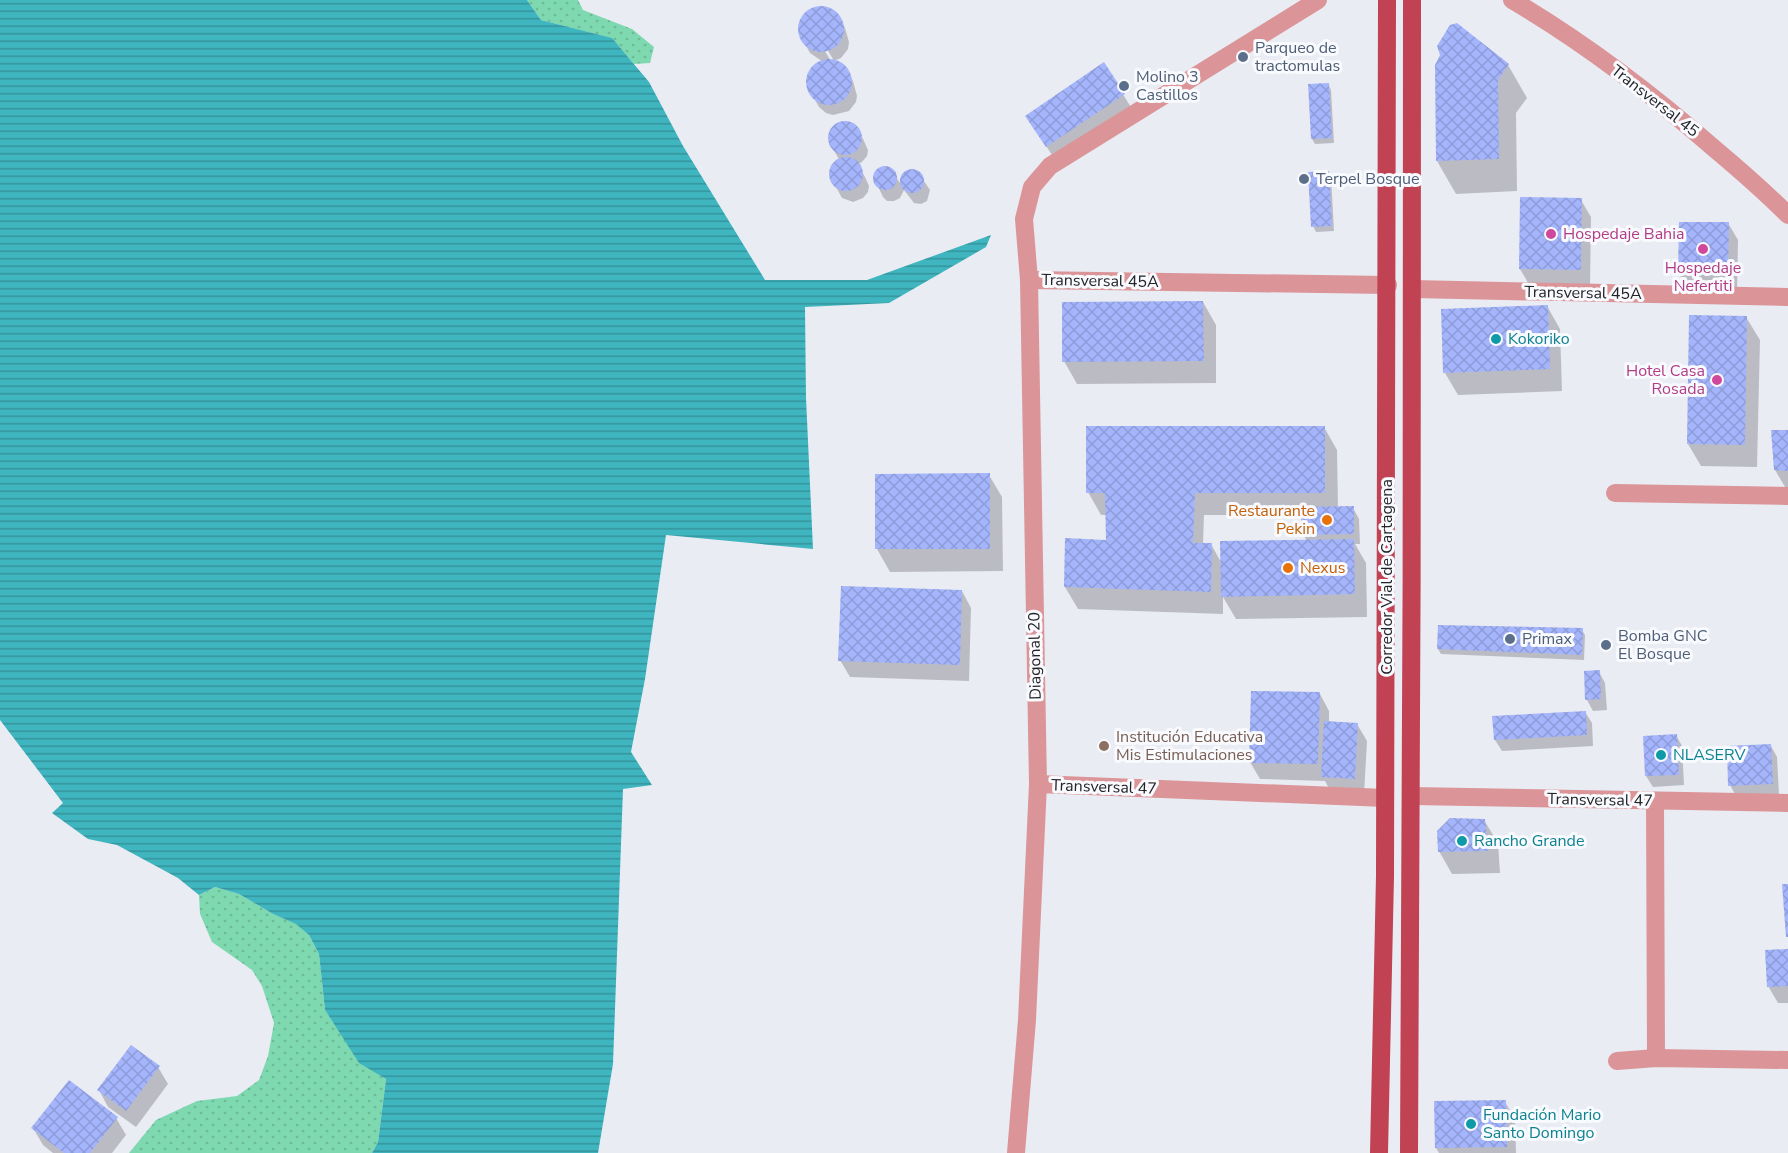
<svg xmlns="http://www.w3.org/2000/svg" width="1788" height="1153" font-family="'Nunito Sans',sans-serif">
<defs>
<pattern id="grass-dots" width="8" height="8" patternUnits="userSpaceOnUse" patternTransform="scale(1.5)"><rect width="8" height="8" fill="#7ed9b0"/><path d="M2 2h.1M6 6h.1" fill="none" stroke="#6dba97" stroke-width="1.8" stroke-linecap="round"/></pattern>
<pattern id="water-rules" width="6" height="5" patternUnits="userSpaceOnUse" patternTransform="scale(1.5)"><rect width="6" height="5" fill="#3fb5bf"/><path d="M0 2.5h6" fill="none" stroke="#34939b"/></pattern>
<pattern id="building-cross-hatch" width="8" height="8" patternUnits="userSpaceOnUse" patternTransform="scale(1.5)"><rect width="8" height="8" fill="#a4b5fc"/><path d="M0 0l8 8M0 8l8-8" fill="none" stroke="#8d9bd8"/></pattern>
</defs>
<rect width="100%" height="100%" fill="#eaecf4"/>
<g fill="url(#grass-dots)">
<polygon points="527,0 578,0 583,10 632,29 654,47 650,63 634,64 611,38 541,20"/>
<polygon points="215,887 239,894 273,914 297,924 309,935 319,954 325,1010 359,1062 386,1079 378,1142 372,1153 129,1153 156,1120 197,1101 237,1096 259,1080 268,1056 274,1023 262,986 252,970 212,942 200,914 199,895"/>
</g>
<polygon fill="url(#water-rules)" points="0,0 527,0 541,20 612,38 649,82 683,146 765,280 867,280 991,235 986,247 889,303 805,307 806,398 813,549 666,535 645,679 631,752 652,785 623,789 613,1064 598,1153 372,1153 378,1142 386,1079 359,1063 325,1010 319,954 309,935 296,924 273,914 239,894 215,887 199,895 178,878 117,845 88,839 52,813 63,803 0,720"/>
<g fill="#0003" fill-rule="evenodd">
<polygon points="816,8 825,8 838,16 845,28 849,42 848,49 841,58 834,61 824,44 821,45 831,61 834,61 846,69 853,81 857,96 856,102 849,111 833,115 826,113 819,107 808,88 808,80 812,69 823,62 810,53 800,35 799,27 800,21 809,10"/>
<polygon points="1104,64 1134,112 1057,163 1027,116"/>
<polygon points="1436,65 1508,65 1527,98 1516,113 1517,191 1456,194 1437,161"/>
<polygon points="1328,85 1331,90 1334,143 1315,144 1312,139"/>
<polygon points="846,122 858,128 868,150 867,156 862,162 858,164 865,177 869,186 868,192 863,198 853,202 842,198 830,176 832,166 840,161 831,145 829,134 835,126"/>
<polygon points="886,168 891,169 900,183 903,175 913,170 918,172 930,190 927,201 921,204 914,203 904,190 900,198 894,201 887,201 883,197 874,178 876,172"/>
<polygon points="1329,172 1331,177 1334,231 1316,232 1313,226"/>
<polygon points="1581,200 1591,217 1590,287 1530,286 1520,269"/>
<polygon points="1728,223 1738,240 1737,292 1689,292 1680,275"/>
<polygon points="1203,302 1216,325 1216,383 1077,384 1064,361"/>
<polygon points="1547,306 1560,329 1562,391 1458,395 1445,373"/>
<polygon points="1746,317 1760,340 1757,467 1701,466 1688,444"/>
<path d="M 1324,427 L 1337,450 L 1338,508 L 1353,508 L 1359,519 L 1360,544 L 1355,544 L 1366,563 L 1367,617 L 1236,619 L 1223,597 L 1223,614 L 1078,609 L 1065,587 L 1107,541 L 1107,515 L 1101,515 L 1088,492 ZM 1204,515 L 1302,515 L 1303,534 L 1307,541 L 1222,564 L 1211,544 L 1203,544 Z"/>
<polygon points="1788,432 1788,487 1785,487 1775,470"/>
<polygon points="989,475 1002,497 1003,571 890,572 877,549 876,476"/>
<polygon points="962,591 971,608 969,681 850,677 840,660"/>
<polygon points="1440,626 1582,630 1585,635 1584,660 1441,654 1438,649"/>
<polygon points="1599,672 1605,683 1607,710 1593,711 1587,700"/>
<polygon points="1320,694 1329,711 1329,723 1357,724 1367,741 1364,795 1332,794 1325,781 1260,779 1250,762"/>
<polygon points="1585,712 1592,723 1593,746 1502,751 1495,740"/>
<polygon points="1676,735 1682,746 1684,785 1653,787 1646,776"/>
<polygon points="1771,746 1777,757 1779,795 1736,796 1730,785"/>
<polygon points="1484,820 1498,843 1500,873 1452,874 1439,851"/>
<polygon points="1788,950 1788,1003 1778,1003 1768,986"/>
<polygon points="158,1067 168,1084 136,1127 108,1107 99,1090"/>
<polygon points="1505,1102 1515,1119 1516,1153 1439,1153 1436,1148"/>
<polygon points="116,1118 126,1135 112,1153 53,1153 43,1145 33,1128"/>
</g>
<g fill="url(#building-cross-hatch)">
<circle cx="821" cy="29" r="23"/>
<polygon points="1457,23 1509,64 1498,80 1499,159 1436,161 1435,65 1440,55 1437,46 1450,25"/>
<circle cx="829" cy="82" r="23"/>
<polygon points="1104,62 1125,94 1046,147 1025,116"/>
<polygon points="1329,83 1332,138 1311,139 1308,84"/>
<circle cx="845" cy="138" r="17"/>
<circle cx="846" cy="174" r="17"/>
<circle cx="885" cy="178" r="12"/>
<circle cx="912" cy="181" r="12"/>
<polygon points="1329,171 1332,226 1311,227 1308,172"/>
<polygon points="1520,197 1582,198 1581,270 1519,269"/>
<polygon points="1679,222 1729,222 1728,276 1678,275"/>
<polygon points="1203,301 1204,361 1062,362 1062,302"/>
<polygon points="1548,305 1550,369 1443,373 1441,309"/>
<polygon points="1689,315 1747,316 1745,445 1687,444"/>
<polygon points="1086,426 1325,426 1325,493 1195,493 1193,543 1212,543 1211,592 1064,587 1065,538 1106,540 1105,493 1086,493"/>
<polygon points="1771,430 1788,430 1788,471 1774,470"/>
<polygon points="990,473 990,549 875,549 875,474"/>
<polygon points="1354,506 1354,534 1301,535 1301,507"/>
<polygon points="1354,539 1355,594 1221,597 1220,541"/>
<polygon points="841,586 962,590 960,665 838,661"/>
<polygon points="1438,625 1583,628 1582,655 1437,649"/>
<polygon points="1600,670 1601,699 1585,700 1584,671"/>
<polygon points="1251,691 1320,692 1318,764 1249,763"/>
<polygon points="1586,711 1587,735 1494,740 1492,716"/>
<polygon points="1324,721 1358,723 1355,779 1321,777"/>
<polygon points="1677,734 1679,775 1645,776 1643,736"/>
<polygon points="1771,744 1773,784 1728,786 1727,746"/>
<polygon points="1450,818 1485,819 1488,851 1438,852 1437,831"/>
<polygon points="1782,884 1788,884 1788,937 1786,937"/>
<polygon points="1788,949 1788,986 1767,987 1765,950"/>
<polygon points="131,1045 160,1066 126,1111 97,1090"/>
<polygon points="69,1080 118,1117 90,1153 64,1153 31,1128"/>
<polygon points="1506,1100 1507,1147 1435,1148 1434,1101"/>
</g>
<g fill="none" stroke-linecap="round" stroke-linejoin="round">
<g stroke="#db9598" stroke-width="18">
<path d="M 1512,0 C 1585,43 1653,95 1716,150 C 1741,171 1765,192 1788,215"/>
<polyline points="1029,280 1388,285"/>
<polyline points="1413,289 1788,297"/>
<polyline points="1615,493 1788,496"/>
<polyline points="1038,784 1385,798"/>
<polyline points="1412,796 1788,803"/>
<polyline points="1655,801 1656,1058"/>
<polyline points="1617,1061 1656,1058 1788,1060"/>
<polyline points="1016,1153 1027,1020 1038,784 1029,280 1024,219 1032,187 1050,166 1318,0"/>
</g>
<g stroke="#c04253" stroke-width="18">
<polyline points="1379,1153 1385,876 1387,0"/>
<path d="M 1409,1153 C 1412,769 1412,384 1412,0"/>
</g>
</g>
<g fill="#5c6f8a" stroke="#f8fafe" stroke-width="2">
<circle cx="1243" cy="57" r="6"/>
<circle cx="1124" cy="86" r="6"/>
<circle cx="1304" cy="179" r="6"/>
<circle cx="1510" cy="639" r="6"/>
<circle cx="1606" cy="645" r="6"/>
</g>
<g fill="#d1479c" stroke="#f8fafe" stroke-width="2">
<circle cx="1551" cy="234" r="6"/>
<circle cx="1703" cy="249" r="6"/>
<circle cx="1717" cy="380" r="6"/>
</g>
<g fill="#0f9aa8" stroke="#f8fafe" stroke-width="2">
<circle cx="1496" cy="339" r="6"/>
<circle cx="1661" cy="755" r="6"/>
<circle cx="1462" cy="841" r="6"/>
<circle cx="1471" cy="1124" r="6"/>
</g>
<g fill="#e8710a" stroke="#f8fafe" stroke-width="2">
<circle cx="1327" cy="520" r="6"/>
<circle cx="1288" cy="568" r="6"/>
</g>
<circle fill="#8d6e63" stroke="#f8fafe" stroke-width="2" cx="1104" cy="746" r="6"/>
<g text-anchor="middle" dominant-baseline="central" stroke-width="6" stroke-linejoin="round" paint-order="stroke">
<g font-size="16" fill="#4e5e75" stroke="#f8fafe" text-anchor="start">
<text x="1255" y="48">Parqueo de<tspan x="1255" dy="18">tractomulas</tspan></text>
<text x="1136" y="77">Molino 3<tspan x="1136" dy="18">Castillos</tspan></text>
<text x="1316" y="179">Terpel Bosque</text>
<text x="1618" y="636">Bomba GNC<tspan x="1618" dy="18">El Bosque</tspan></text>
<text x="1522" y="639">Primax</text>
</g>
<g font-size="16" fill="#222325" stroke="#f8fafe">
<text transform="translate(1655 101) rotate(38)">Transversal 45</text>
<text transform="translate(1100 281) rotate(1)">Transversal 45A</text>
<text transform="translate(1583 293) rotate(1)">Transversal 45A</text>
<text transform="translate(1387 577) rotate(-90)">Corredor Vial de Cartagena</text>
<text transform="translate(1035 656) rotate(-91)">Diagonal 20</text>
<text transform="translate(1104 787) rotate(2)">Transversal 47</text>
<text transform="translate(1600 800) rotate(1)">Transversal 47</text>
</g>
<g font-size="16" fill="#b23c85" stroke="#f8fafe" text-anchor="start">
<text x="1563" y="234">Hospedaje Bahia</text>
<text x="1703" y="268" text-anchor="middle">Hospedaje<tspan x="1703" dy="18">Nefertiti</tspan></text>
<text x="1705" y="371" text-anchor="end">Hotel Casa<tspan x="1705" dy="18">Rosada</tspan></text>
</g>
<g font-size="16" fill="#0d838f" stroke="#f8fafe" text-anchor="start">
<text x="1508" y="339">Kokoriko</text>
<text x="1673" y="755">NLASERV</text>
<text x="1474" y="841">Rancho Grande</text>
<text x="1483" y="1115">Fundación Mario<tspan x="1483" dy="18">Santo Domingo</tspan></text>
</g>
<g font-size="16" fill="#c56008" stroke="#f8fafe" text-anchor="end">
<text x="1315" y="511">Restaurante<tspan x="1315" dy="18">Pekin</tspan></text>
<text x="1300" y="568" text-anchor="start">Nexus</text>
</g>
<g font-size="16" fill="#785e54" stroke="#f8fafe" text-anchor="start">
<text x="1116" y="737">Institución Educativa<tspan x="1116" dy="18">Mis Estimulaciones</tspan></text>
</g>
</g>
</svg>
